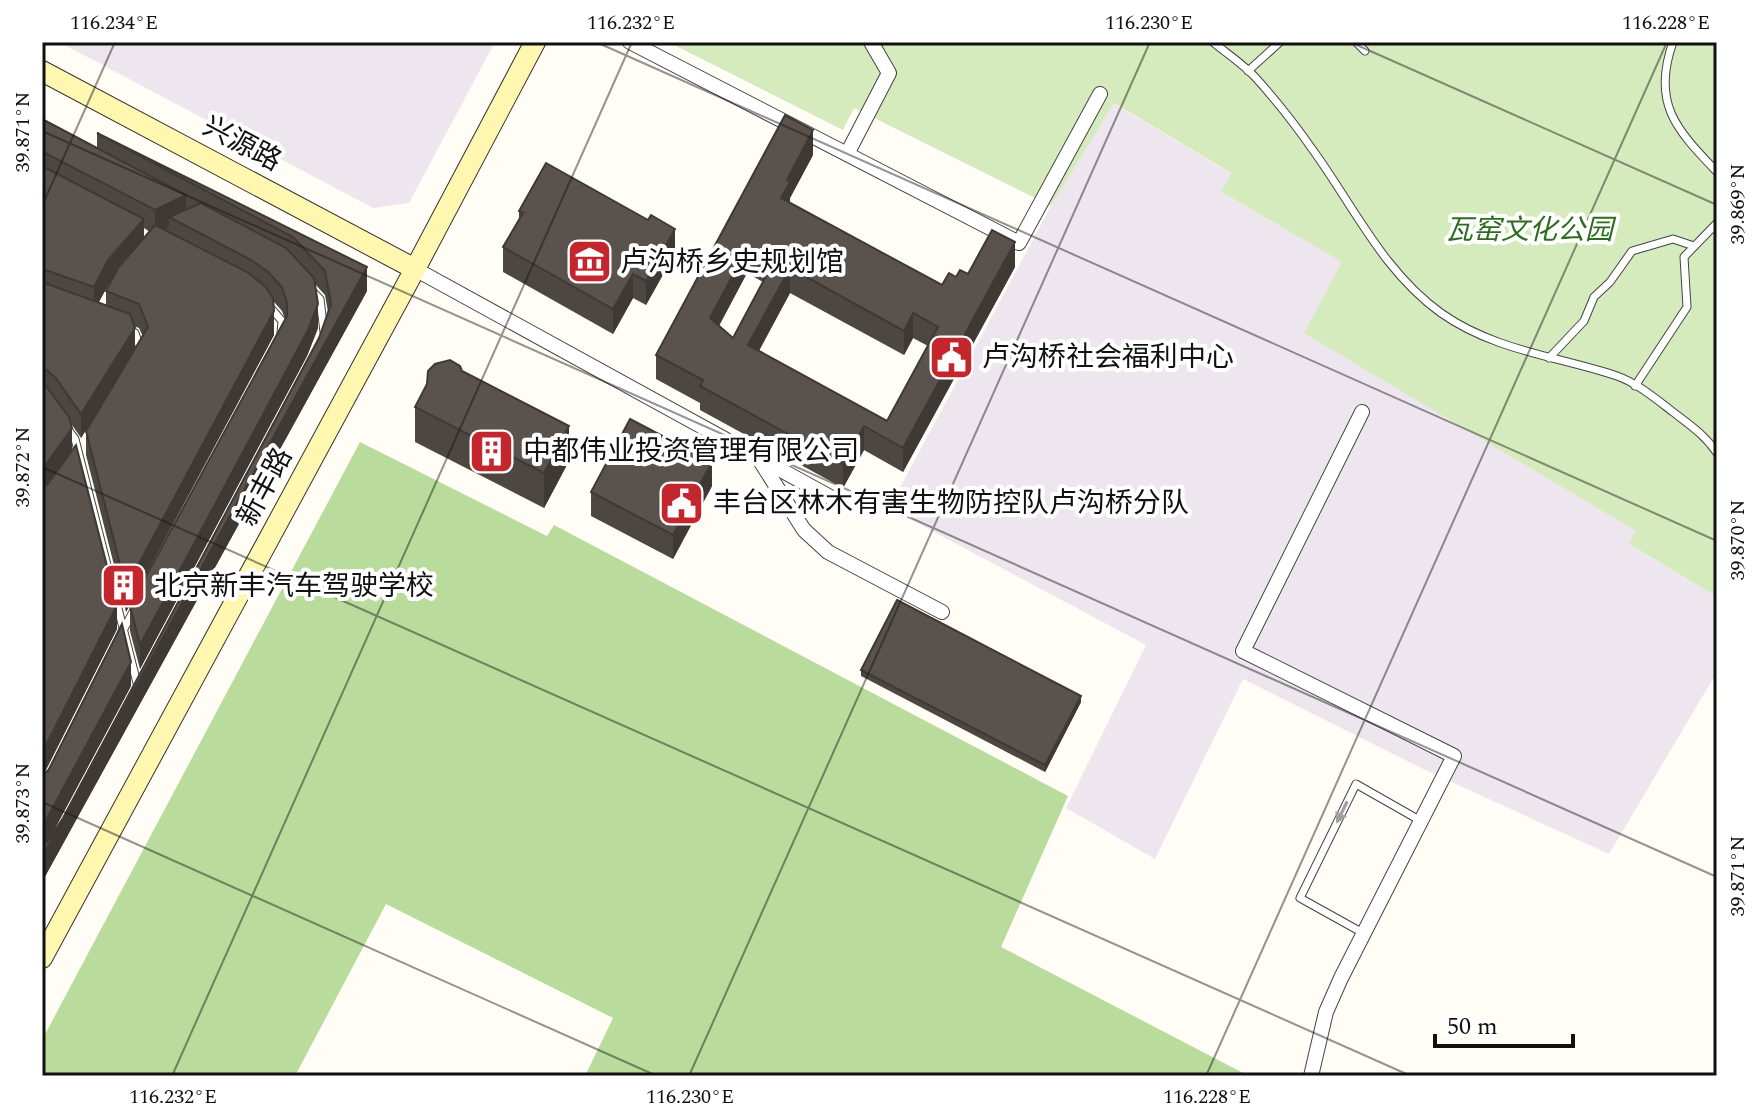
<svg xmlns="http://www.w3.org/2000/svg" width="1759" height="1118" font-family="Spectral,'Noto Sans SC',serif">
<rect width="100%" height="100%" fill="#fffdf5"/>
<g fill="#eee6ef">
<polygon points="59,42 495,42 409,203 373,208"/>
<polygon points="1113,103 1232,174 1222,193 1343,262 1305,333 1637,531 1630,545 1717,597 1717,672 1609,854 1425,770 1243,679 1155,859 1066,808 1146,645 889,508 1051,206"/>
</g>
<polygon fill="#d5ebbd" points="668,42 1717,42 1717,597 1629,544 1636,531 1304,333 1342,262 1221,192 1231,173 1114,103 1051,206 854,108 843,130"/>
<polygon fill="#b9dc9c" points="360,442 547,536 554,525 1068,796 1001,947 1249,1076 585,1076 613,1018 386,904 295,1076 42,1076 42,1040"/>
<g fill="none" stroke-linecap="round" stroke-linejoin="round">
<defs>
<g id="lane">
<path d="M 1213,42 C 1226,53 1243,64 1255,77 C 1276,100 1297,127 1315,153 C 1355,209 1384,272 1441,313 C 1495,351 1557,356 1617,376 C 1637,383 1656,399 1673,412 C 1690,425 1705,435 1717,453"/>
<polyline points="1356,42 1365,51"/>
<path d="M 1673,42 C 1651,104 1677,130 1717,172"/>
<polyline points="1248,71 1280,42"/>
<polyline points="310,289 320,299 324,332"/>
<polyline points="269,306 282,321 281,333"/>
<polyline points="127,330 135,333 141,351"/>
<polyline points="1549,358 1584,321 1594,297 1610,282 1632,251 1673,239 1694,246"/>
<polyline points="1635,386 1687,307 1684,257 1717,223"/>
<polyline points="67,428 75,439 138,687"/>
<polyline points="120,636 135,608"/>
<polyline points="1363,933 1300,898 1356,784 1421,821"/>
</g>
<g id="street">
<polyline points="630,42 1019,243 1100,94"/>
<polyline points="847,154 889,73 871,42"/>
<polyline points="415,269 841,503"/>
<polyline points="759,459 804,530 828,552 942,612"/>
<polyline points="1311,1076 1326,1012 1341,978 1454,756 1243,651 1362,412"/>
</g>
<g id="secondary">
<polyline points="42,71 415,269"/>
<polyline points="42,958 415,269 535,42"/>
</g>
</defs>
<use href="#lane" stroke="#444" stroke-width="9"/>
<use href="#street" stroke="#444" stroke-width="16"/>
<use href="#secondary" stroke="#333" stroke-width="22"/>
<use href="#lane" stroke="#fff" stroke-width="7"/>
<use href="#street" stroke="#fff" stroke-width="14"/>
<use href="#secondary" stroke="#fff6b0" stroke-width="20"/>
</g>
<g fill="#4d4742" fill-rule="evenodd">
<path d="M 42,119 L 97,148 L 97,133 L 367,267 L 367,291 L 42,882 ZM 144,228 L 150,232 L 144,239 ZM 112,280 L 106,291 L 106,305 L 99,302 L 108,285 ZM 315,284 L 325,295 L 328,312 L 319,338 L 63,818 L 53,832 L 131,686 L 44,773 L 117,629 L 72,451 L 70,422 L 81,438 L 89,425 L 86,431 L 86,455 L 126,612 L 274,335 L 274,302 L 282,311 L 285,319 L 130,606 L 130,631 L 140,669 L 307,356 L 318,328 ZM 134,326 L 139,328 L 143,337 L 135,350 Z"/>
<path d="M 813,155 L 790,198 L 790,203 L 942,285 L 956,277 L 968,274 L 1015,267 L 903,472 L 864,450 L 843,488 L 700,410 L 700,403 L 656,379 L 656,355 ZM 747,273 L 763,282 L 733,338 L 719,326 ZM 790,293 L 904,355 L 913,338 L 928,346 L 887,421 L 759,351 Z"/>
<polygon points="519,211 675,253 646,305 633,298 613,334 503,272 503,247 519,219"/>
<polygon points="462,371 569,461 544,508 415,442 415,407"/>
<polygon points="712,486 673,559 591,516 591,492"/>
<polygon points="861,670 1081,702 1045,772 861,676"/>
</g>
<g fill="#3f3936">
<polygon points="813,130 813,155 790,198 790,206 781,198 787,180"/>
<polygon points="186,195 186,220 169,217 169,227 155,234 155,210"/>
<polygon points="144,219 144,243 108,285 94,311 94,287 108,260"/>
<polygon points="675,229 675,253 646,305 646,281"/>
<polygon points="1015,242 1015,267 903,472 903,448"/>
<polygon points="747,249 747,273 710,342 710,318"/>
<polygon points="367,267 367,291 42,882 42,857"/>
<polygon points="790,268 790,293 748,370 748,345"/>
<polygon points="633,274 633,298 613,334 613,309"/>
<polygon points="318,304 318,328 307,356 140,669 140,645"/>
<polygon points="274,311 274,335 126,612 126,588"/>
<polygon points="913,313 913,338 904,355 904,331"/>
<polygon points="135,328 135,352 81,438 81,414"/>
<polygon points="44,368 44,393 42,394 42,369"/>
<polygon points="569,426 569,461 544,508 544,473"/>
<polygon points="864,426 864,450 843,488 843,464"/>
<polygon points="72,428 72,453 42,494 42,470"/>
<polygon points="712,462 712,486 673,559 673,535"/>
<polygon points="117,605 117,629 42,778 42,753"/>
<polygon points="131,662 131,686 51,836 42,850 42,826"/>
<polygon points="1081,696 1081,702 1045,772 1045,765"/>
</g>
<g fill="#5a524d" stroke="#3f3936" stroke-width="2" fill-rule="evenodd">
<path d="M 785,115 L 813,130 L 787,180 L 790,182 L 781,198 L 942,285 L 949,273 L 956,277 L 960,270 L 968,274 L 992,230 L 1015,242 L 903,448 L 864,426 L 843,464 L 700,386 L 703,380 L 656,355 ZM 747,249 L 773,263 L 733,338 L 710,318 ZM 790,268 L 904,331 L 913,313 L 938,327 L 887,421 L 748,345 Z"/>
<polygon points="42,119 186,195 155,210 45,153 42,153"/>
<polygon points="97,133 367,267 42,857 42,843 47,842 63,818 319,338 331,304 325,271 293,237"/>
<polygon points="546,163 648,220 651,215 675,229 646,281 633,274 613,309 503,247 523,213 519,211"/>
<polygon points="42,166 144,219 108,260 94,287 42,269"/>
<polygon points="201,203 286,248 314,278 318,304 307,332 140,645 130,606 287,316 287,303 282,287 267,271 253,261 169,217"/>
<polygon points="155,225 247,272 265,286 273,298 274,311 126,588 86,431 148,327 139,304 106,291 118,268"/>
<polygon points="42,282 130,314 135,328 81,414 55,377 44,368 42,369"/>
<polygon points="450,360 460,366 462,371 569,426 544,473 415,407 427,384 428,371 435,364"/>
<polygon points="42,383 46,386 69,417 72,428 42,470"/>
<polygon points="630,419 712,462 673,535 591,492"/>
<polygon points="76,445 117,605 42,753 42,486 47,485"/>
<polygon points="897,600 1081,696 1045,765 861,670"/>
<polygon points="122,624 131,662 51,811 42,826 42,774 48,771"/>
</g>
<defs><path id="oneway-solid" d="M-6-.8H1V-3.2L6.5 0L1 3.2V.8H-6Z" transform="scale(2)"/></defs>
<use fill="#a0a0a0" href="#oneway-solid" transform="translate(1342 812) rotate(116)"/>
<path fill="none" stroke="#111" stroke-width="2" stroke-opacity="0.45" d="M 596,42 L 1717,541M 1350,42 L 1717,205M 42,131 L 1717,877M 42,206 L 115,42M 42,467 L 1411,1076M 42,802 L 657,1076M 172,1076 L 632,42M 689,1076 L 1150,42M 1206,1076 L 1667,42"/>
<defs>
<symbol id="museum-square" viewBox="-11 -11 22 22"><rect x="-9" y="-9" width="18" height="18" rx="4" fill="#c4262e" stroke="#fff"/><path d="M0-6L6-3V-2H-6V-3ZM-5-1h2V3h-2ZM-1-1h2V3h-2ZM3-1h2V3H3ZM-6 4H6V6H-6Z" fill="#fff"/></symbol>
<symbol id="civic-square" viewBox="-11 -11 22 22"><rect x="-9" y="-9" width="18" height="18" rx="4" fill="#c4262e" stroke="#fff"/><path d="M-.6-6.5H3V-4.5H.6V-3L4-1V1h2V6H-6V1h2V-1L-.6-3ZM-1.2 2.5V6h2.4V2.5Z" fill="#fff"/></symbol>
<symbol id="building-square" viewBox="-11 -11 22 22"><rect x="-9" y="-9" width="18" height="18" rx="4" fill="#c4262e" stroke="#fff"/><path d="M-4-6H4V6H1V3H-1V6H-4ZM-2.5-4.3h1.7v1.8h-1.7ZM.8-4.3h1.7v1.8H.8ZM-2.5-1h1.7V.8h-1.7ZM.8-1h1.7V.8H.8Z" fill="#fff"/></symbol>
</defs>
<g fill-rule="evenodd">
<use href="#museum-square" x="564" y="236" width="51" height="51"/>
<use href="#civic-square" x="926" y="332" width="51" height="51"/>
<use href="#building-square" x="466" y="426" width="51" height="51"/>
<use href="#civic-square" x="656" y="478" width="51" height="51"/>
<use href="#building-square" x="98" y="560" width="51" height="51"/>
</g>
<g text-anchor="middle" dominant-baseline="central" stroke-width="8" stroke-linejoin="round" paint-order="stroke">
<g font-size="28" fill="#111" stroke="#fff">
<text transform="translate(242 144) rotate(28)">兴源路</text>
<text transform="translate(265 487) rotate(-62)">新丰路</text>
</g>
<g font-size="28" font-style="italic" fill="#2f6b1f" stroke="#fff">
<text x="1529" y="230">瓦窑文化公园</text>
</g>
<g font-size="28" fill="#111" stroke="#fff" text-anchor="start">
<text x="620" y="262">卢沟桥乡史规划馆</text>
<text x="982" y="357">卢沟桥社会福利中心</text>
<text x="523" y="451">中都伟业投资管理有限公司</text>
<text x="713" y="503">丰台区林木有害生物防控队卢沟桥分队</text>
<text x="154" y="586">北京新丰汽车驾驶学校</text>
</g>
</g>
<rect width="1759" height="1118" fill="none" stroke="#ffffff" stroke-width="88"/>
<path d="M1435 1034v12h138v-12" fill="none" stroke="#111111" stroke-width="4"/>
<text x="1447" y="1034" font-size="24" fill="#111111" stroke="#ffffff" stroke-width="6" paint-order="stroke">50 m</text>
<rect x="44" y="44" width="1671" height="1030" fill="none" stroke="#111" stroke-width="3"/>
<g font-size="20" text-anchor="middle" fill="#111">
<text x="114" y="29">116.234°E</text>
<text x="631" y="29">116.232°E</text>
<text x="1149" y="29">116.230°E</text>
<text x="1666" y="29">116.228°E</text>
<text transform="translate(22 132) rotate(-90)" y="7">39.871°N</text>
<text transform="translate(1737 204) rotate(-90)" y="7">39.869°N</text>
<text transform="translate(22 467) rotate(-90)" y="7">39.872°N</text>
<text transform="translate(1737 540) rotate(-90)" y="7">39.870°N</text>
<text transform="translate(22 803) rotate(-90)" y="7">39.873°N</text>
<text transform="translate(1737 876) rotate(-90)" y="7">39.871°N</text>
<text x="173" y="1103">116.232°E</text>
<text x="690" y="1103">116.230°E</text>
<text x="1207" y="1103">116.228°E</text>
</g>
</svg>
